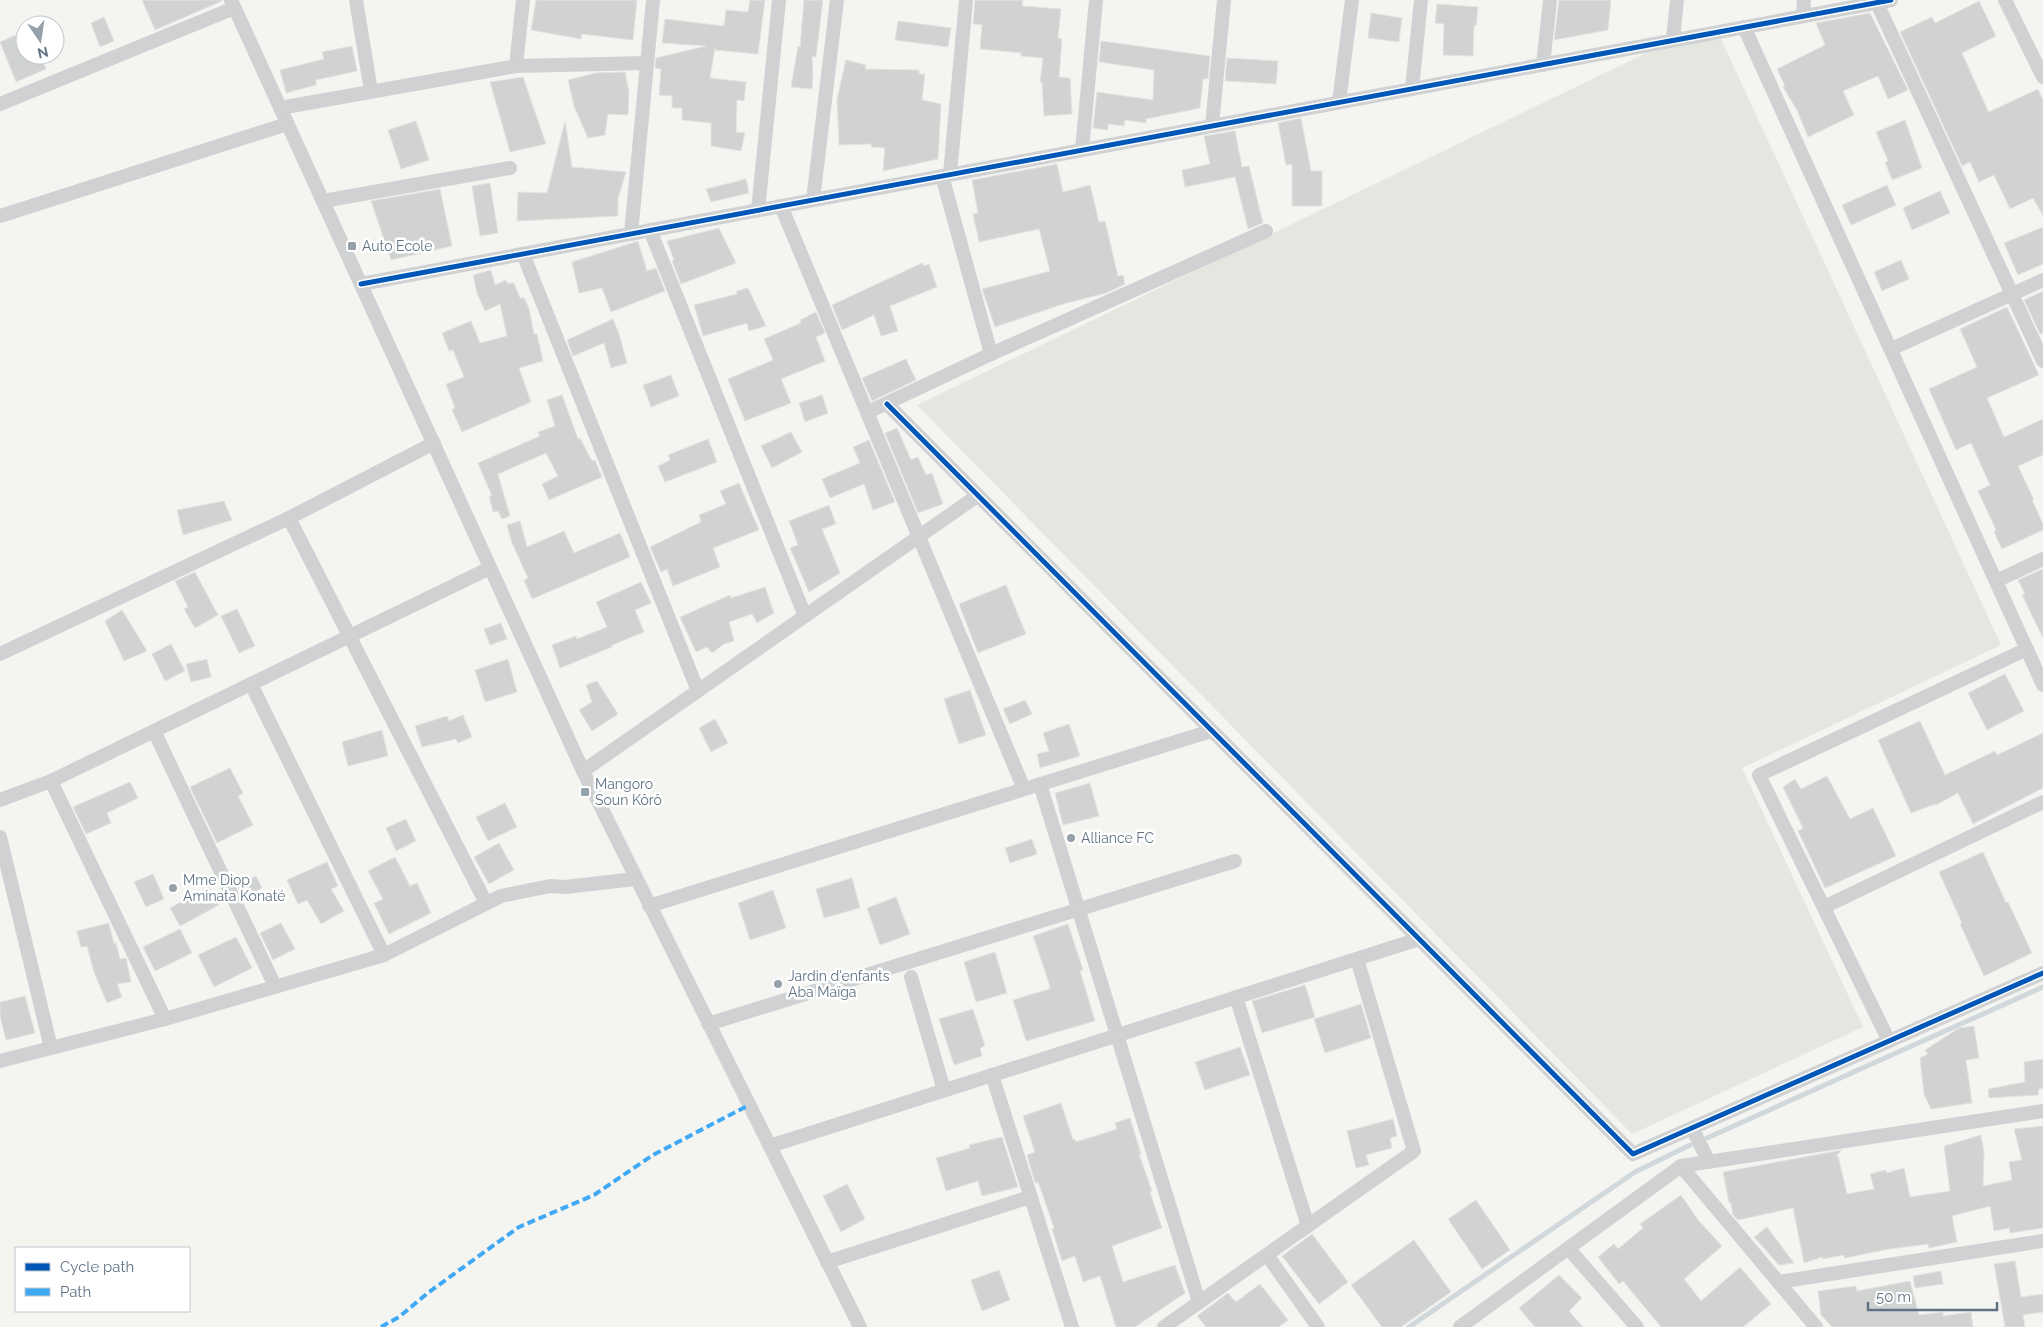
<svg xmlns="http://www.w3.org/2000/svg" width="2043" height="1327" font-family="Raleway,sans-serif">
<rect width="100%" height="100%" fill="#f4f4f1"/>
<polygon fill="#e3e7df" points="1721,39 2001,645 1742,768 1863,1027 1632,1134 917,405 1665,44"/>
<g fill="none" stroke-linecap="round" stroke-linejoin="round">
<g stroke="#d0d8db" stroke-width="5">
<polyline points="1707,1138 2043,987"/>
<polyline points="1409,1327 1635,1172 1690,1145"/>
</g>
</g>
<g fill="#d1d2d2" stroke="#e3e3e1">
<polygon points="142,0 222,0 222,1 155,30"/>
<polygon points="536,0 637,0 633,40 582,34 581,39 531,30"/>
<polygon points="750,0 765,0 758,54 715,50 715,47 710,78 746,82 744,101 737,100 736,132 745,133 741,151 711,146 711,123 682,120 682,108 672,108 672,96 659,95 661,69 655,68 656,58 706,46 662,43 665,19 724,26 726,10 748,12"/>
<polygon points="804,0 823,0 816,57 812,56 813,76 812,89 791,87 798,46 800,47"/>
<polygon points="975,0 1023,0 1022,6 1061,9 1058,38 1062,39 1059,77 1070,78 1072,114 1044,116 1042,82 1040,82 1043,58 1021,56 1021,53 980,49 982,25 973,24"/>
<polygon points="1559,0 1611,0 1608,30 1554,40"/>
<polygon points="1979,1 1996,36 1962,53 1988,111 1989,112 2038,89 2043,100 2043,216 2033,198 2010,209 1994,175 1979,182 1970,162 1962,166 1900,32 1932,17 1935,23"/>
<polygon points="1437,4 1478,7 1476,26 1474,26 1473,56 1443,55 1444,24 1435,23"/>
<polygon points="1371,13 1402,18 1399,42 1368,38"/>
<polygon points="1870,13 1908,90 1888,99 1878,76 1843,91 1854,115 1808,137 1797,110 1783,87 1785,86 1777,69 1825,45 1816,23"/>
<polygon points="104,17 114,41 100,47 91,23"/>
<polygon points="898,21 951,28 948,47 895,40"/>
<polygon points="25,31 25,55 40,55 46,69 16,82 0,42"/>
<polygon points="1101,41 1210,56 1208,79 1203,79 1200,108 1146,119 1146,123 1125,120 1124,126 1108,124 1108,130 1093,128 1097,92 1153,100 1154,70 1099,62"/>
<polygon points="352,46 357,71 316,80 316,85 286,93 280,70 324,59 322,52"/>
<polygon points="1227,58 1278,61 1276,84 1225,81"/>
<polygon points="846,60 866,65 865,69 919,70 919,74 925,74 922,100 941,104 938,159 883,171 885,148 871,147 871,144 839,145 837,99"/>
<polygon points="625,72 629,92 628,115 608,114 605,135 588,138 574,106 568,80 596,73"/>
<polygon points="523,77 546,144 510,152 490,82"/>
<polygon points="1301,118 1311,171 1322,171 1322,206 1292,206 1292,164 1286,165 1278,123"/>
<polygon points="1905,120 1922,168 1892,180 1885,162 1888,161 1876,132"/>
<polygon points="416,121 429,160 401,169 388,130"/>
<polygon points="565,121 572,167 626,172 618,198 618,216 517,221 518,192 547,193"/>
<polygon points="1235,131 1242,167 1249,166 1263,223 1248,229 1235,177 1185,187 1182,170 1210,164 1204,136"/>
<polygon points="1057,164 1063,192 1090,185 1099,222 1105,221 1118,276 1123,275 1125,284 1106,293 1063,304 995,327 982,289 1050,271 1039,229 979,242 973,214 978,213 972,180"/>
<polygon points="746,179 749,193 711,202 706,189"/>
<polygon points="490,183 498,233 480,236 472,186"/>
<polygon points="1887,185 1896,205 1851,225 1842,205"/>
<polygon points="440,189 452,246 391,260 371,201"/>
<polygon points="1940,191 1950,213 1912,230 1903,208"/>
<polygon points="2043,227 2043,264 2018,275 2004,243"/>
<polygon points="719,228 736,263 681,284 672,261 674,260 667,241"/>
<polygon points="638,241 647,271 656,268 665,291 611,312 602,288 579,293 572,262"/>
<polygon points="1901,260 1909,279 1882,291 1874,272"/>
<polygon points="922,263 924,266 929,264 937,287 890,306 898,331 881,336 874,315 842,330 832,305"/>
<polygon points="491,270 495,285 506,280 507,283 514,283 520,298 524,298 529,308 534,334 537,334 543,361 519,368 531,402 462,432 452,410 455,408 446,384 464,377 453,350 449,351 442,333 471,321 480,343 507,336 500,304 485,311 477,293 473,275"/>
<polygon points="748,288 766,326 749,331 747,323 703,336 694,305 737,294 737,291"/>
<polygon points="2043,291 2043,333 2040,334 2024,300"/>
<polygon points="2007,307 2039,375 1987,398 2004,437 2043,419 2043,455 2018,466 2034,500 2032,500 2043,524 2043,530 2002,549 1994,532 1996,530 1978,491 1990,485 1971,443 1956,450 1929,389 1977,367 1960,329"/>
<polygon points="816,312 825,333 816,337 825,361 781,379 791,403 745,421 728,379 773,360 764,339 801,323 800,320"/>
<polygon points="613,319 619,334 627,363 611,368 604,343 573,356 567,340"/>
<polygon points="906,359 916,380 872,401 862,378"/>
<polygon points="671,375 679,396 651,407 643,385"/>
<polygon points="562,395 578,439 580,438 592,461 595,460 602,477 549,500 542,484 558,476 546,453 498,474 510,516 502,519 498,511 493,512 489,496 492,496 478,463 540,436 538,432 555,426 547,400"/>
<polygon points="822,395 828,413 805,422 799,403"/>
<polygon points="897,428 911,460 918,457 926,475 932,473 943,504 918,513 885,433"/>
<polygon points="791,432 802,452 772,468 761,446"/>
<polygon points="708,439 717,462 665,482 658,466 670,460 668,455"/>
<polygon points="869,440 895,502 873,510 864,484 830,498 822,479 860,463 853,447"/>
<polygon points="739,483 759,530 713,548 720,567 673,586 667,569 661,572 650,547 701,522 699,515 726,504 720,491"/>
<polygon points="224,501 232,520 183,535 177,510"/>
<polygon points="829,505 836,524 822,529 840,573 809,592 790,548 798,545 789,521"/>
<polygon points="520,521 527,547 564,531 574,553 620,533 630,557 532,599 524,580 528,578 512,543 507,525"/>
<polygon points="2043,569 2043,638 2022,595 2025,594 2018,580"/>
<polygon points="195,572 218,615 195,628 184,609 188,607 175,581"/>
<polygon points="641,582 651,603 635,610 644,632 612,645 612,647 560,668 552,645 576,636 577,639 607,627 596,602"/>
<polygon points="1006,585 1026,634 978,653 959,604"/>
<polygon points="765,587 774,613 757,623 752,614 729,622 734,641 724,644 712,653 707,647 696,652 680,617 730,595 731,598"/>
<polygon points="237,609 255,646 239,653 221,616"/>
<polygon points="122,610 147,651 124,661 105,621"/>
<polygon points="501,623 507,639 490,645 484,629"/>
<polygon points="171,644 185,671 165,681 152,654"/>
<polygon points="207,659 211,677 191,682 186,664"/>
<polygon points="508,659 517,692 485,702 475,670"/>
<polygon points="2005,674 2024,711 1987,730 1968,693"/>
<polygon points="597,681 618,714 592,731 579,710 592,702 586,685"/>
<polygon points="970,690 986,735 959,744 944,699"/>
<polygon points="1025,700 1032,714 1010,724 1003,709"/>
<polygon points="463,715 472,737 458,743 456,739 422,747 415,726 447,716 449,721"/>
<polygon points="715,719 728,743 711,752 699,728"/>
<polygon points="1920,721 1945,775 1995,751 1997,755 2043,733 2043,788 1973,824 1958,793 1936,805 1935,804 1911,813 1878,740"/>
<polygon points="1069,724 1080,756 1040,768 1037,754 1049,751 1043,733"/>
<polygon points="382,730 388,756 348,766 342,742"/>
<polygon points="230,768 243,793 238,796 253,825 217,843 190,787"/>
<polygon points="1827,776 1850,819 1873,808 1896,856 1825,888 1798,831 1803,828 1783,787 1795,779 1801,789"/>
<polygon points="130,782 138,798 107,813 111,823 86,834 73,807"/>
<polygon points="1090,783 1099,816 1063,825 1055,793"/>
<polygon points="505,803 517,827 488,841 476,817"/>
<polygon points="406,819 416,841 396,851 386,828"/>
<polygon points="1032,839 1037,854 1010,863 1005,848"/>
<polygon points="499,843 514,870 489,884 474,857"/>
<polygon points="1983,852 2006,903 2008,902 2032,953 1984,976 1960,924 1962,923 1939,872"/>
<polygon points="395,857 410,886 417,883 431,913 389,934 374,903 383,899 368,871"/>
<polygon points="327,862 338,886 331,889 344,911 321,924 307,900 298,904 287,880"/>
<polygon points="153,874 164,899 146,907 134,882"/>
<polygon points="256,876 262,888 243,898 237,886"/>
<polygon points="852,878 860,908 824,918 816,889"/>
<polygon points="209,887 219,905 180,926 170,908"/>
<polygon points="773,890 786,928 750,940 738,903"/>
<polygon points="896,897 910,934 880,945 867,908"/>
<polygon points="109,923 114,944 116,943 120,959 126,958 131,982 117,984 122,997 107,1003 94,972 87,946 81,947 77,931"/>
<polygon points="281,923 295,949 273,960 260,933"/>
<polygon points="1068,924 1083,970 1080,971 1095,1021 1026,1041 1013,1000 1049,989 1050,986 1033,936"/>
<polygon points="180,929 192,953 155,971 143,947"/>
<polygon points="236,937 252,968 214,987 198,955"/>
<polygon points="995,952 1007,993 976,1002 964,962"/>
<polygon points="1305,985 1315,1017 1262,1033 1252,1001"/>
<polygon points="25,996 35,1033 6,1040 0,1016 0,1002"/>
<polygon points="1361,1004 1371,1038 1325,1053 1314,1019"/>
<polygon points="973,1009 985,1046 980,1048 982,1056 954,1065 939,1019"/>
<polygon points="1974,1026 1979,1058 1966,1060 1972,1103 1931,1109 1924,1094 1920,1058 1928,1054 1925,1050 1959,1028"/>
<polygon points="1240,1047 1250,1075 1205,1090 1195,1062"/>
<polygon points="2043,1059 2043,1088 2039,1089 2038,1095 1989,1098 1988,1089 2025,1082 2024,1062"/>
<polygon points="1061,1103 1073,1140 1075,1139 1076,1142 1117,1129 1115,1123 1130,1118 1141,1154 1139,1154 1152,1191 1150,1192 1162,1228 1112,1246 1123,1282 1175,1265 1185,1293 1135,1327 1116,1327 1100,1276 1083,1282 1075,1256 1062,1261 1052,1229 1054,1228 1040,1187 1038,1182 1035,1183 1027,1155 1035,1152 1023,1116"/>
<polygon points="1393,1119 1397,1136 1390,1138 1392,1148 1366,1155 1369,1165 1356,1168 1347,1131"/>
<polygon points="2043,1126 2043,1228 2010,1233 2009,1228 1994,1231 1990,1206 1952,1216 1957,1242 1929,1248 1928,1244 1889,1249 1845,1258 1844,1255 1823,1259 1822,1257 1804,1263 1793,1208 1738,1220 1733,1215 1731,1203 1729,1203 1723,1172 1842,1150 1835,1157 1838,1156 1847,1194 1874,1189 1870,1174 1886,1170 1887,1173 1904,1168 1910,1197 1950,1191 1944,1146 1981,1135 1984,1153 1983,1186 2012,1180 2009,1162 2022,1160 2014,1129"/>
<polygon points="1002,1137 1018,1187 982,1196 978,1181 946,1191 936,1158 970,1148 969,1145"/>
<polygon points="847,1184 865,1219 841,1232 823,1196"/>
<polygon points="1681,1195 1698,1220 1722,1246 1684,1279 1701,1301 1740,1267 1771,1304 1743,1327 1661,1327 1623,1281 1619,1284 1598,1257 1614,1244 1618,1249 1643,1228 1640,1224"/>
<polygon points="1476,1200 1510,1250 1482,1269 1448,1219"/>
<polygon points="1767,1227 1794,1263 1779,1265 1754,1237"/>
<polygon points="1312,1234 1348,1282 1319,1304 1282,1256"/>
<polygon points="1414,1240 1451,1292 1401,1327 1382,1327 1351,1285"/>
<polygon points="2015,1261 2021,1297 2043,1294 2043,1312 2023,1315 2025,1327 2005,1327 1994,1264"/>
<polygon points="999,1270 1010,1300 982,1311 971,1280"/>
<polygon points="1941,1271 1943,1284 1915,1288 1913,1276"/>
<polygon points="1559,1275 1582,1298 1569,1311 1583,1327 1535,1327 1519,1308"/>
<polygon points="1910,1281 1919,1315 1943,1312 1943,1316 1971,1312 1973,1327 1832,1327 1821,1315 1818,1291 1856,1286 1857,1291"/>
<polygon points="1260,1284 1288,1320 1279,1327 1206,1327 1197,1316 1228,1293 1236,1302"/>
</g>
<g fill="none" stroke-linecap="round" stroke-linejoin="round">
<g stroke="#d0d1d2" stroke-width="14">
<polyline points="231,0 583,771 860,1327"/>
<polyline points="356,0 371,91"/>
<polyline points="2005,0 2043,77"/>
<polyline points="1877,3 2043,361"/>
<polyline points="1803,16 1804,0"/>
<polyline points="1744,27 2043,685"/>
<polyline points="1673,40 1677,0"/>
<polyline points="1543,65 1550,0"/>
<polyline points="516,66 523,0"/>
<polyline points="1412,89 1421,0"/>
<polyline points="1339,102 1352,0"/>
<polyline points="0,104 234,8"/>
<polyline points="280,108 516,66 647,63"/>
<polyline points="1212,126 1224,0"/>
<polyline points="1082,150 1096,0"/>
<polyline points="950,174 966,0"/>
<polyline points="942,176 991,354"/>
<polyline points="813,200 837,0"/>
<polyline points="323,201 510,168"/>
<polyline points="781,206 1024,789"/>
<polyline points="758,210 779,0"/>
<polyline points="0,216 287,124"/>
<polyline points="650,230 805,616"/>
<polyline points="631,234 653,0"/>
<polyline points="523,254 698,691"/>
<polyline points="361,284 1891,0"/>
<polyline points="1891,349 2043,280"/>
<polyline points="887,404 1633,1154 2043,973"/>
<polyline points="868,412 991,354 1266,231"/>
<polyline points="289,518 486,903"/>
<polyline points="1996,581 2043,559"/>
<polyline points="0,654 289,518 434,443"/>
<polyline points="251,684 384,955"/>
<polyline points="154,731 275,986"/>
<polyline points="583,771 977,496"/>
<polyline points="51,781 165,1019"/>
<polyline points="1040,784 1199,1302"/>
<polyline points="0,800 51,781 490,568"/>
<polyline points="0,837 51,1048"/>
<polyline points="649,906 1211,731"/>
<polyline points="1824,907 2043,802"/>
<polyline points="911,977 944,1090"/>
<polyline points="1236,997 1308,1226"/>
<polyline points="708,1024 1235,861"/>
<polyline points="1889,1041 1759,775 2027,649"/>
<polyline points="0,1061 165,1019 384,955 501,896 550,886 565,887 635,879"/>
<polyline points="992,1075 1072,1327"/>
<polyline points="1692,1128 1709,1162"/>
<polyline points="770,1146 1419,939"/>
<polyline points="1681,1166 1816,1327"/>
<polyline points="1568,1248 1637,1327"/>
<polyline points="1267,1255 1318,1327"/>
<polyline points="827,1262 1030,1197"/>
<polyline points="1778,1282 2043,1241"/>
<polyline points="1164,1327 1414,1151 1357,959"/>
<polyline points="1460,1327 1681,1166 2043,1111"/>
</g>
<polyline stroke="#3fa9f5" stroke-width="4" stroke-dasharray="8 4" stroke-linecap="butt" points="381,1327 399,1317 429,1292 519,1227 594,1195 653,1155 749,1105"/>
<defs>
<g id="cycleway">
<polyline points="361,284 1891,0"/>
<polyline points="887,404 1633,1154 2043,973"/>
</g>
</defs>
<use href="#cycleway" stroke="#fff" stroke-width="8"/>
<use href="#cycleway" stroke="#0057b8" stroke-width="5"/>
</g>
<g fill="#94a0aa" stroke="#fff" stroke-width="2">
<rect x="347" y="241" width="10" height="10" rx="2.5"/>
<rect x="580" y="787" width="10" height="10" rx="2.5"/>
<circle cx="1071" cy="838" r="5"/>
<circle cx="173" cy="888" r="5"/>
<circle cx="778" cy="984" r="5"/>
</g>
<g text-anchor="middle" dominant-baseline="central" stroke-width="5" stroke-linejoin="round" paint-order="stroke">
<g font-size="14" fill="#607384" stroke="#fff" text-anchor="start">
<text x="362" y="246">Auto Ecole</text>
<text x="595" y="784">Mangoro<tspan x="595" dy="16">Soun Kôrô</tspan></text>
<text x="1081" y="838">Alliance FC</text>
<text x="183" y="880">Mme Diop<tspan x="183" dy="16">Aminata Konaté</tspan></text>
<text x="788" y="976">Jardin d'enfants<tspan x="788" dy="16">Aba Maïga</tspan></text>
</g>
</g>
<rect x="15" y="1247" width="175" height="65" fill="#ffffff" stroke="#bfc7ce"/>
<rect x="25" y="1263" width="25" height="8" fill="#0057b8" stroke="#bfc7ce"/>
<text x="60" y="1272" font-size="15" fill="#607384">Cycle path</text>
<rect x="25" y="1288" width="25" height="8" fill="#3fa9f5" stroke="#bfc7ce"/>
<text x="60" y="1297" font-size="15" fill="#607384">Path</text>
<g transform="translate(40 40) rotate(167)"><circle r="24" fill="#ffffff" stroke="#bfc7ce"/>
<path d="M0-4L9 19L0 12L-9 19Z" fill="#94a0aa"/>
<text y="-8" font-size="14" font-weight="bold" text-anchor="middle" fill="#607384">N</text>
</g>
<path d="M1868 1302v8h129v-8" fill="none" stroke="#607384" stroke-width="2.5"/>
<text x="1876" y="1302" font-size="15" fill="#607384" stroke="#ffffff" stroke-width="4" paint-order="stroke">50 m</text>
</svg>
